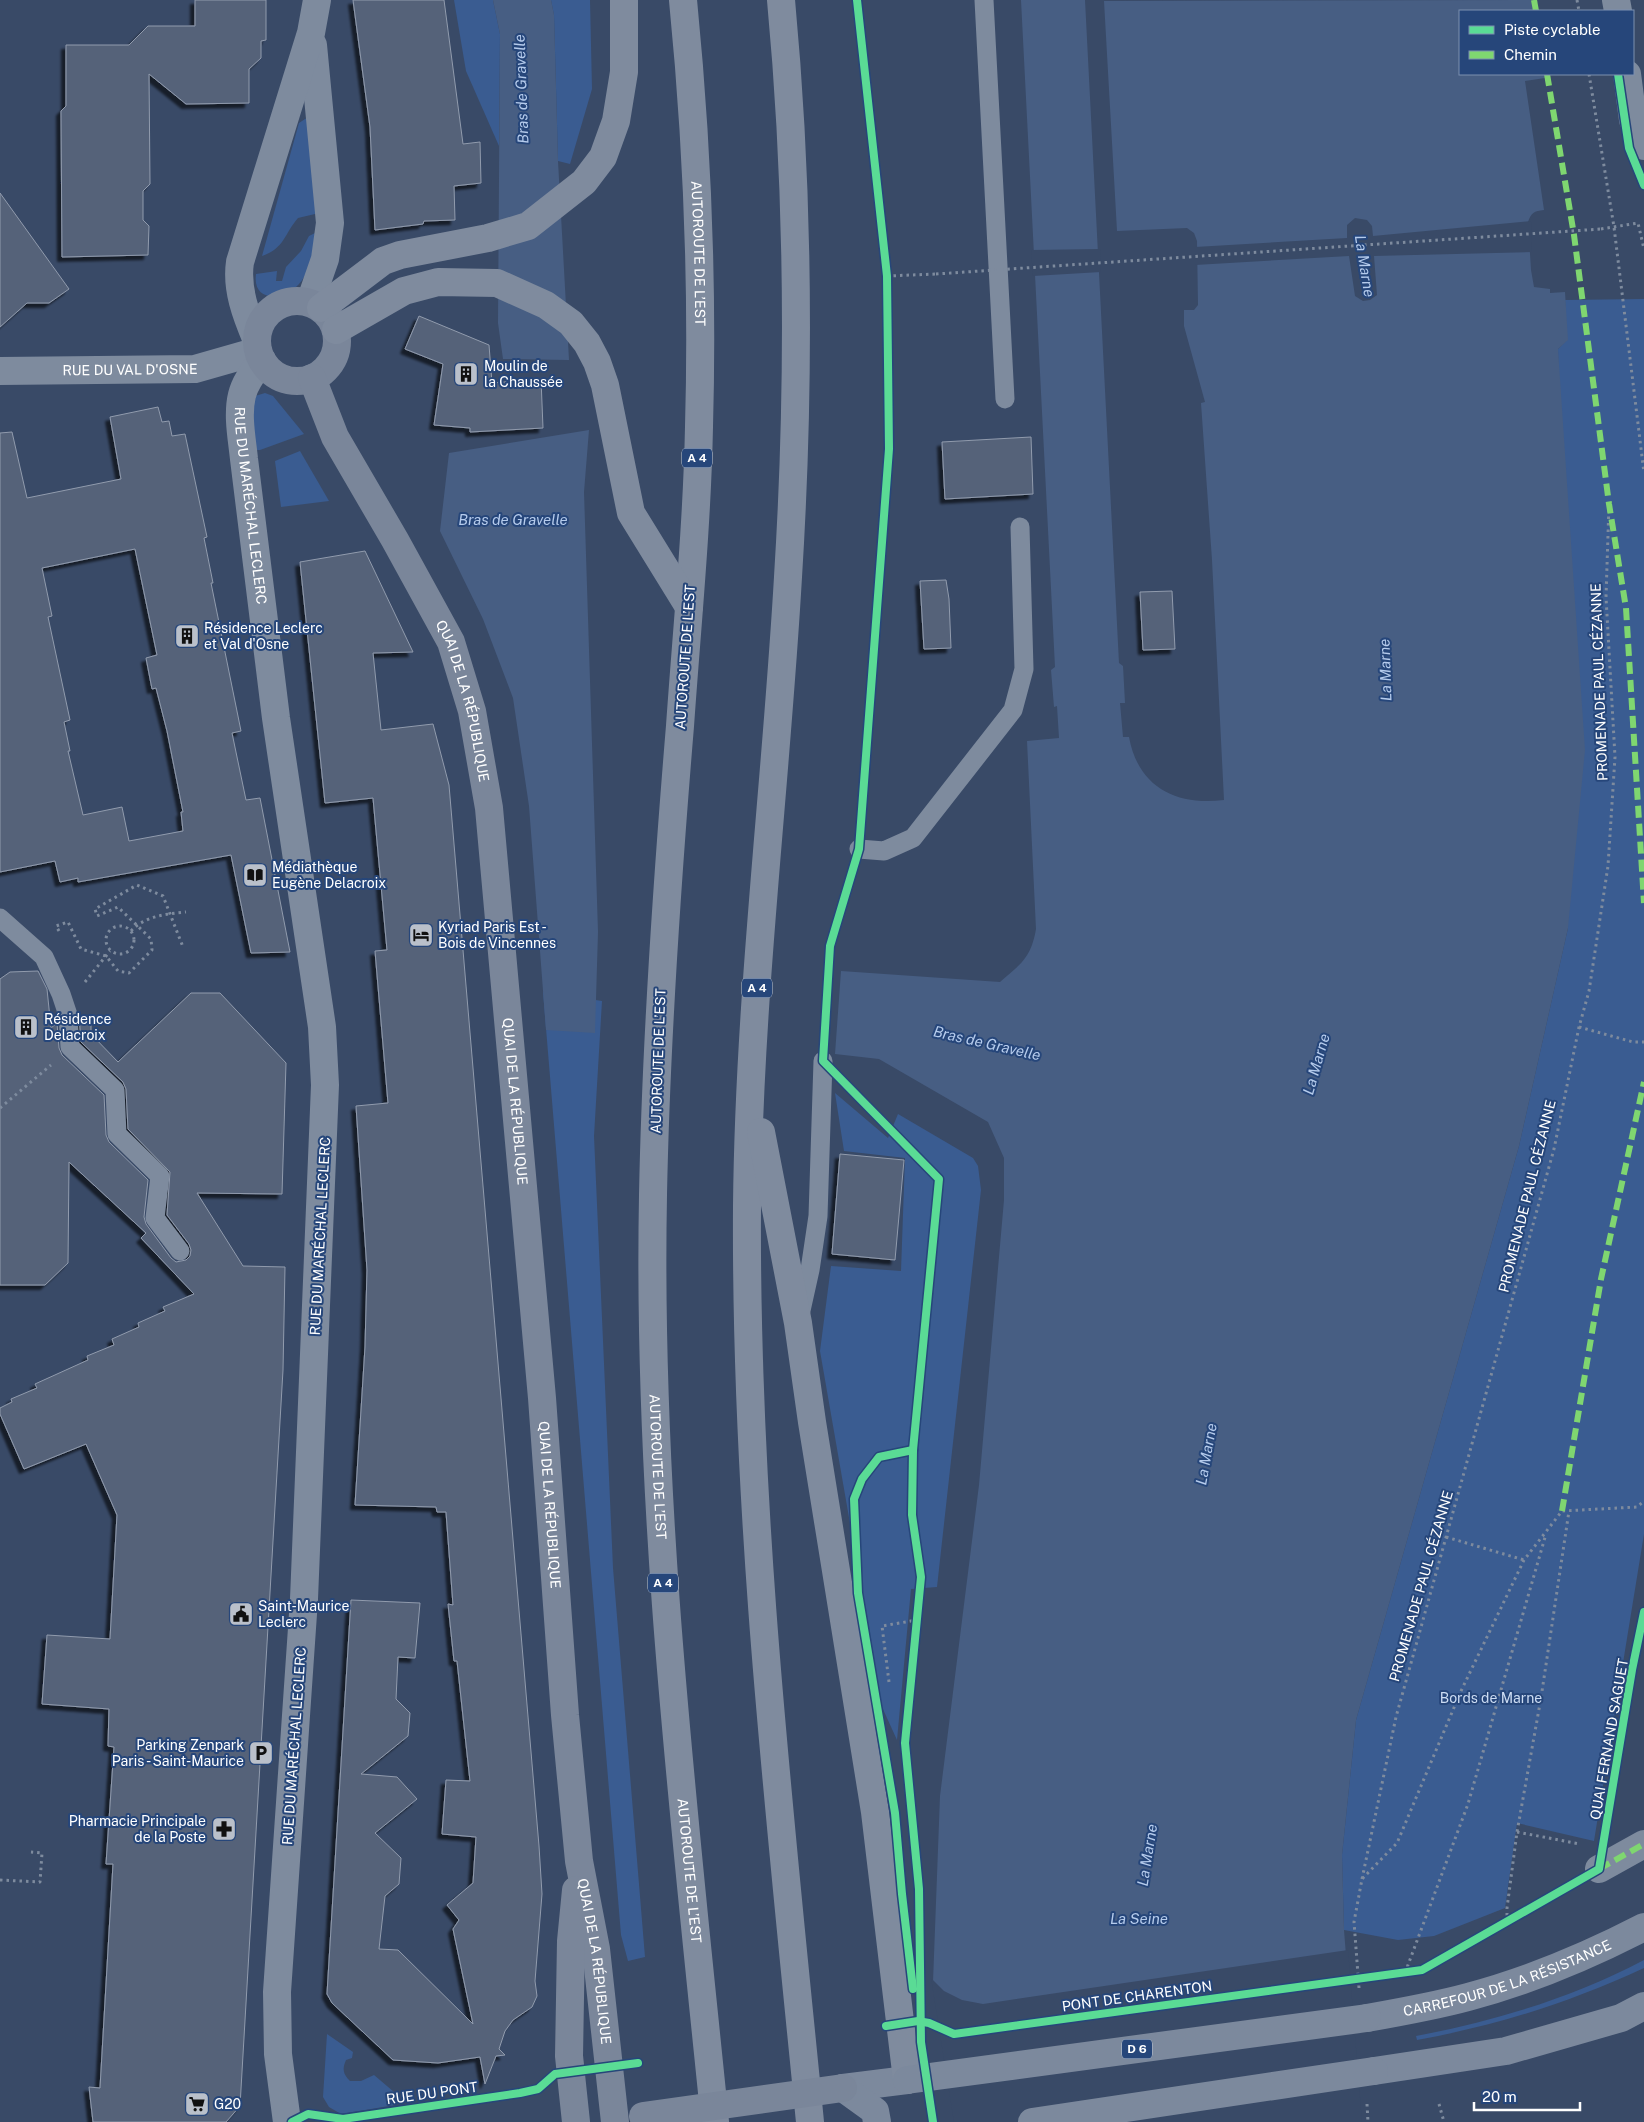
<svg xmlns="http://www.w3.org/2000/svg" width="1644" height="2122" font-family="'Public Sans',sans-serif">
<defs>
<filter id="shadow"><feDropShadow dx="-4.5" dy="4.5" stdDeviation="1" flood-color="#0009"/></filter>
</defs>
<rect width="100%" height="100%" fill="#394a67"/>
<g fill="#3a5c91">
<polygon points="454,0 493,0 500,34 499,146 466,71"/>
<polygon points="551,0 590,0 592,89 570,164 558,161 554,15"/>
<path d="M 308,117 L 315,127 L 315,214 L 298,218 C 284,234 285,248 262,256 L 299,123 Z"/>
<path d="M 315,233 C 314,250 311,271 299,284 C 284,301 252,303 256,274 L 277,271 L 276,281 L 282,281 L 286,267 L 301,251 L 309,236 Z"/>
<polygon points="1644,299 1644,1534 1594,1841 1517,1823 1505,1908 1434,1936 1398,1940 1344,1930 1342,1855 1356,1720 1519,1146 1568,928 1558,349 1567,340 1565,300"/>
<polygon points="265,393 273,396 304,434 260,450 255,450 250,411 255,396"/>
<polygon points="300,451 329,501 281,507 275,461"/>
<polygon points="543,992 602,1001 594,1136 613,1568 645,1957 628,1961 621,1935"/>
<polygon points="835,1093 888,1138 898,1114 973,1158 978,1166 981,1190 937,1587 911,1589 897,1740 882,1707 820,1351 831,1266 901,1271 905,1158 844,1151"/>
<path d="M 1644,1960 L 1644,1968 C 1568,2003 1499,2025 1417,2040 L 1416,2036 C 1495,2021 1572,1998 1644,1960 Z"/>
<path d="M 327,2034 L 353,2052 L 352,2058 L 346,2060 C 342,2069 343,2074 350,2081 L 361,2081 L 374,2075 L 394,2092 L 395,2105 L 341,2114 L 329,2107 L 323,2097 Z"/>
</g>
<g fill="#475e83">
<polygon points="493,0 551,0 554,15 558,161 569,360 503,359 498,323 500,34"/>
<path d="M 1021,0 L 1085,0 L 1119,663 L 1123,666 L 1125,703 L 1120,703 L 1123,737 L 1129,737 C 1138,787 1176,806 1224,800 L 1212,560 L 1201,403 L 1205,402 L 1184,326 L 1184,310 L 1194,310 L 1198,305 L 1197,241 L 1194,233 L 1187,228 L 1117,231 L 1104,1 L 1536,0 L 1538,11 L 1460,11 L 1460,74 L 1545,74 L 1545,78 L 1525,81 L 1544,210 C 1534,211 1531,213 1528,222 L 1531,270 L 1534,287 L 1550,289 L 1550,293 L 1565,292 L 1568,340 L 1558,349 L 1585,750 L 1568,928 L 1519,1146 L 1356,1720 L 1342,1855 L 1344,1930 L 1359,2122 L 956,2122 L 933,1982 L 940,1796 L 979,1485 L 1004,1200 L 1004,1158 L 988,1122 L 879,1059 L 835,1054 L 841,971 L 1000,982 C 1021,964 1031,958 1036,929 L 1027,741 L 1059,738 L 1057,706 L 1054,707 L 1051,670 L 1055,667 Z"/>
<polygon points="589,430 584,492 598,932 595,1033 546,1030 529,806 513,698 483,619 440,531 449,453"/>
</g>
<g fill="#394a67">
<polygon points="1355,218 1367,220 1372,226 1373,236 1531,221 1532,252 1374,256 1377,295 1370,300 1363,301 1355,296 1349,256 1195,265 1195,247 1347,238 1347,225"/>
<polygon points="1100,249 1101,272 1033,276 1031,250"/>
<polygon points="1348,1950 1362,2122 954,2122 931,1978 944,1991 962,2000 983,2004"/>
</g>
<g fill="#546279" stroke="#919bad" fill-rule="evenodd" filter="url(#shadow)">
<polygon points="195,0 266,0 266,40 261,41 261,58 249,69 249,103 186,104 149,74 150,184 143,191 143,220 149,226 148,255 62,257 61,111 66,106 66,45 129,45 148,26 195,26"/>
<polygon points="353,0 444,0 463,144 480,142 481,183 454,186 455,220 424,221 423,224 375,230 370,127"/>
<polygon points="0,193 69,289 49,303 27,303 0,327"/>
<polygon points="419,316 489,345 492,383 541,379 543,428 470,432 470,428 434,425 443,364 405,349"/>
<path d="M 158,407 L 162,422 L 169,421 L 172,436 L 185,434 L 207,537 L 204,538 L 213,583 L 211,583 L 241,731 L 232,733 L 246,800 L 260,798 L 290,952 L 251,953 L 231,855 L 78,882 L 78,878 L 60,882 L 55,861 L 0,872 L 0,433 L 12,432 L 27,498 L 121,479 L 110,417 ZM 135,549 L 157,655 L 146,658 L 152,689 L 156,688 L 167,731 L 183,812 L 181,812 L 183,831 L 129,841 L 122,807 L 83,815 L 68,751 L 70,751 L 64,722 L 70,720 L 48,617 L 52,616 L 42,568 Z"/>
<polygon points="1031,437 1033,494 945,499 942,442"/>
<polygon points="365,551 413,652 373,653 381,730 433,724 449,785 539,1846 542,1894 535,1981 537,1996 532,2007 513,2020 505,2031 499,2049 505,2055 496,2056 485,2084 480,2057 438,2063 393,2060 332,2003 327,1994 351,1600 420,1603 415,1658 398,1657 396,1699 410,1713 408,1736 361,1774 397,1777 417,1799 375,1833 401,1858 399,1884 385,1896 379,1949 398,1950 473,2024 453,1929 459,1920 447,1905 473,1883 476,1837 442,1834 446,1780 470,1781 457,1661 454,1661 448,1604 453,1605 446,1512 437,1512 436,1507 355,1505 365,1347 367,1270 356,1106 388,1103 375,951 387,950 373,798 325,803 300,562"/>
<polygon points="946,580 949,599 951,648 924,649 920,581"/>
<polygon points="1172,591 1175,649 1143,650 1140,592"/>
<polygon points="38,971 47,989 51,1028 57,1023 59,1048 62,1055 104,1095 106,1135 109,1142 148,1180 144,1217 146,1224 171,1258 176,1262 186,1260 190,1256 191,1250 189,1244 167,1215 170,1172 128,1129 126,1089 123,1082 81,1042 79,1015 91,1023 91,1034 118,1062 191,993 220,993 286,1063 282,1194 197,1193 243,1266 285,1267 283,1370 240,2106 226,2122 93,2122 89,2087 100,2088 113,1864 106,1864 114,1747 108,1746 109,1709 42,1704 47,1635 110,1639 117,1515 86,1444 24,1469 0,1414 0,1408 12,1402 11,1399 37,1388 35,1384 88,1360 87,1356 114,1345 112,1339 139,1327 138,1323 165,1311 163,1307 194,1294 141,1238 146,1233 69,1162 68,1263 45,1285 0,1285 0,979 10,972"/>
<polygon points="840,1154 904,1160 895,1260 832,1254"/>
</g>
<g fill="none" stroke-linecap="round" stroke-linejoin="round">
<g stroke="#7e8b9e" stroke-width="3" stroke-dasharray="2.5 4" stroke-linecap="butt">
<polyline points="1577,0 1579,11"/>
<polyline points="1589,74 1614,227 1644,473"/>
<polyline points="1601,229 1638,223 1644,249"/>
<polyline points="887,276 936,274"/>
<circle cx="120" cy="940" r="14"/>
<polyline points="59,931 56,926 68,922 81,949 106,956 118,971 129,973 152,950 151,939 118,907 97,916 95,909 137,885 163,896 183,947"/>
<path d="M 131,931 C 145,916 166,914 186,912"/>
<polyline points="85,982 110,951"/>
<polyline points="1579,1027 1633,1042 1644,1042"/>
<polyline points="0,1108 51,1065"/>
<polyline points="1446,1537 1524,1560"/>
<polyline points="889,1682 882,1626 917,1620"/>
<polyline points="1517,1832 1580,1844"/>
<polyline points="1362,1879 1396,1717 1554,1149 1579,1027 1589,991 1608,866 1615,757 1606,597 1609,504"/>
<polyline points="0,1880 40,1882 42,1853 31,1852"/>
<polyline points="1507,1922 1507,1908 1517,1832 1541,1698 1569,1511"/>
<polyline points="1405,1973 1468,1804 1546,1534"/>
<polyline points="1359,1988 1354,1922 1362,1879 1397,1843 1461,1691 1524,1560 1562,1511 1637,1507 1644,1501"/>
<polyline points="1367,2104 1368,2122"/>
<polyline points="1439,2104 1444,2122"/>
</g>
<g stroke="#7e8b9e" stroke-width="19">
<polyline points="984,0 1005,399"/>
<polyline points="859,849 884,851 913,838 1013,710 1024,669 1020,527"/>
<polyline points="0,918 44,957 61,994 68,1015 70,1047 115,1090 117,1134 160,1176 155,1218 180,1251"/>
<polyline points="800,1315 810,1270 818,1216 823,1061"/>
</g>
<polyline stroke="#7e8b9e" stroke-width="28" points="1599,1869 1644,1844"/>
<g stroke="#7e8b9e" stroke-width="28">
<polyline points="1616,0 1618,11"/>
<polyline points="1627,74 1633,120 1644,146"/>
<path id="s1" d="M 0,371 L 195,369 L 258,351"/>
</g>
<g stroke="#7e8b9e" stroke-width="28">
<polyline points="310,302 325,259 330,223 313,45"/>
<path d="M 257,341 C 246,315 236,289 240,262 L 311,33 L 317,0"/>
<path id="s2" d="M 262,360 C 254,371 245,382 242,395 C 237,415 242,439 244,459 L 276,718 L 322,1027 L 325,1085 L 304,1599 L 277,1992 L 278,2054 L 287,2122"/>
</g>
<g stroke="#7a869a" stroke-width="28">
<circle cx="297" cy="341" r="40"/>
<path id="s3" d="M 312,378 L 335,437 L 395,540 L 451,642 L 472,711 L 489,808 L 542,1398 L 565,1715 L 579,1861 L 596,1949 L 615,2122"/>
<polyline points="576,2122 569,2056 571,1941 576,1890"/>
</g>
<g stroke="#7c899d" stroke-width="28">
<path id="s4" d="M 1367,2018 C 1401,2012 1435,2006 1468,1997 C 1528,1981 1588,1956 1644,1927"/>
<polyline points="1374,2071 1506,2051 1621,2018 1644,2006"/>
<polyline points="843,2088 907,2080"/>
<polyline points="843,2088 875,2111 877,2122"/>
</g>
<g stroke="#7f8b9e" stroke-width="28">
<path id="s5" d="M 683,0 C 697,141 703,285 699,427 C 697,527 687,626 680,726 C 667,882 656,1038 653,1195 C 647,1505 684,1814 715,2122"/>
<path d="M 781,0 C 799,191 800,385 788,577 C 776,786 749,995 747,1206 C 745,1512 780,1817 810,2122"/>
<polyline points="321,308 383,261 400,255 488,238 528,226 584,182 603,157 616,121 624,72 624,0"/>
<polyline points="336,330 404,291 438,282 497,283 546,305 571,323 587,343 597,362 605,385 631,513 689,607"/>
<polyline points="761,1132 798,1323 812,1422 875,1812 907,2080"/>
</g>
<polyline stroke="#7e8b9e" stroke-width="3" stroke-dasharray="2.5 4" stroke-linecap="butt" points="936,274 1601,229"/>
<polyline stroke="#7a869a" stroke-width="28" points="643,2116 843,2088"/>
<g stroke="#7c899d" stroke-width="28">
<polyline points="907,2080 1367,2018"/>
<polyline points="1032,2122 1374,2071"/>
</g>
<g stroke="#7fd670" stroke-width="6" stroke-dasharray="12 6" stroke-linecap="butt">
<polyline points="1534,0 1536,11"/>
<polyline points="1547,74 1574,235 1609,504 1626,608 1644,903"/>
<polyline points="1562,1511 1601,1279 1644,1082"/>
<polyline points="1599,1869 1644,1844"/>
</g>
<defs>
<g id="cycleway">
<polyline points="857,0 887,276 889,449 859,849 830,946 823,1061 939,1179 913,1450 912,1515 921,1577 905,1743 919,1889 921,2042 933,2122"/>
<polyline points="1618,74 1629,148 1644,185"/>
<polyline points="913,1450 879,1457 862,1479 854,1499 858,1593 895,1813 902,1894 913,1989"/>
<polyline points="886,2026 918,2021 929,2023 954,2034 1422,1970 1599,1869 1632,1670 1644,1612"/>
<polyline points="292,2122 308,2114 343,2119 520,2093 538,2089 555,2074 638,2063"/>
</g>
</defs>
<use href="#cycleway" stroke="#26467a" stroke-width="11"/>
<use href="#cycleway" stroke="#5adb95" stroke-width="8"/>
</g>
<defs>
<symbol id="building-square" viewBox="-11 -11 22 22"><rect x="-9" y="-9" width="18" height="18" rx="4" fill="#bac0ca" stroke="#26467a"/><path d="M-4-6H4V6H1V3H-1V6H-4ZM-2.5-4.3h1.7v1.8h-1.7ZM.8-4.3h1.7v1.8H.8ZM-2.5-1h1.7V.8h-1.7ZM.8-1h1.7V.8H.8Z" fill="#111"/></symbol>
<symbol id="library-square" viewBox="-11 -11 22 22"><rect x="-9" y="-9" width="18" height="18" rx="4" fill="#bac0ca" stroke="#26467a"/><path d="M-6-4Q-3-5.5-.7-3.5V5Q-3 3-6 4ZM6-4Q3-5.5 .7-3.5V5Q3 3 6 4Z" fill="#111"/></symbol>
<symbol id="hotel-square" viewBox="-11 -11 22 22"><rect x="-9" y="-9" width="18" height="18" rx="4" fill="#bac0ca" stroke="#26467a"/><path d="M-6-4.5h1.5V1H6V5H4.5V3h-9V5H-6ZM-4 0a1.8 1.8 0 1 1 3.6 0ZM.5 0V-2.5h3Q6-2.5 6 0Z" fill="#111"/></symbol>
<symbol id="civic-square" viewBox="-11 -11 22 22"><rect x="-9" y="-9" width="18" height="18" rx="4" fill="#bac0ca" stroke="#26467a"/><path d="M-.6-6.5H3V-4.5H.6V-3L4-1V1h2V6H-6V1h2V-1L-.6-3ZM-1.2 2.5V6h2.4V2.5Z" fill="#111"/></symbol>
<symbol id="parking-square" viewBox="-11 -11 22 22"><rect x="-9" y="-9" width="18" height="18" rx="4" fill="#bac0ca" stroke="#26467a"/><path d="M-3.5-5.5H1a3.5 3.5 0 0 1 0 7H-1V5.5H-3.5ZM-1-3.4V-.6H.8a1.4 1.4 0 0 0 0-2.8Z" fill="#111"/></symbol>
<symbol id="pharmacy-square" viewBox="-11 -11 22 22"><rect x="-9" y="-9" width="18" height="18" rx="4" fill="#bac0ca" stroke="#26467a"/><path d="M-2-6h4v4h4v4h-4v4h-4v-4h-4v-4h4Z" fill="#111"/></symbol>
<symbol id="supermarket-square" viewBox="-11 -11 22 22"><rect x="-9" y="-9" width="18" height="18" rx="4" fill="#bac0ca" stroke="#26467a"/><path d="M-6-5.5h2.5l.6 2H6L4.5 2H-2.5L-4.4-4H-6ZM-1.5 3.2a1.3 1.3 0 1 0 .1 0ZM3 3.2a1.3 1.3 0 1 0 .1 0Z" fill="#111"/></symbol>
</defs>
<g fill-rule="evenodd">
<use href="#building-square" x="452" y="360" width="28" height="28"/>
<use href="#building-square" x="173" y="622" width="28" height="28"/>
<use href="#library-square" x="241" y="861" width="28" height="28"/>
<use href="#hotel-square" x="407" y="921" width="28" height="28"/>
<use href="#building-square" x="12" y="1013" width="28" height="28"/>
<use href="#civic-square" x="227" y="1600" width="28" height="28"/>
<use href="#parking-square" x="247" y="1739" width="28" height="28"/>
<use href="#pharmacy-square" x="210" y="1815" width="28" height="28"/>
<use href="#supermarket-square" x="183" y="2090" width="28" height="28"/>
</g>
<g text-anchor="middle" dominant-baseline="central" stroke-width="4" stroke-linejoin="round" paint-order="stroke">
<g fill="#26467a" stroke="#bec8d7" stroke-width="1">
<rect x="682" y="448.5" width="30" height="19" rx="4"/>
<rect x="742" y="978.5" width="30" height="19" rx="4"/>
<rect x="648" y="1573.5" width="30" height="19" rx="4"/>
<rect x="1122" y="2039.5" width="30" height="19" rx="4"/>
</g>
<g font-size="12" font-weight="bold" fill="#fff">
<text x="697" y="458">A 4</text>
<text x="757" y="988">A 4</text>
<text x="663" y="1583">A 4</text>
<text x="1137" y="2049">D 6</text>
</g>
<g font-size="14" fill="#fff" stroke="#26467a">
<text stroke="none"><textPath href="#s5" startOffset="254">AUTOROUTE DE L’EST</textPath></text>
<text stroke="none"><textPath href="#s1" startOffset="130">RUE DU VAL D'OSNE</textPath></text>
<text stroke="none"><textPath href="#s2" startOffset="152">RUE DU MARÉCHAL LECLERC</textPath></text>
<text transform="translate(685 657) rotate(-86)">AUTOROUTE DE L’EST</text>
<text transform="translate(1599 682) rotate(-92)">PROMENADE PAUL CÉZANNE</text>
<text stroke="none"><textPath href="#s3" startOffset="359">QUAI DE LA RÉPUBLIQUE</textPath></text>
<text transform="translate(658 1061) rotate(-88)">AUTOROUTE DE L’EST</text>
<text stroke="none"><textPath href="#s3" startOffset="764">QUAI DE LA RÉPUBLIQUE</textPath></text>
<text transform="translate(1527 1196) rotate(-76)">PROMENADE PAUL CÉZANNE</text>
<text transform="translate(320 1236) rotate(-87)">RUE DU MARÉCHAL LECLERC</text>
<text stroke="none"><textPath href="#s5" startOffset="1469">AUTOROUTE DE L’EST</textPath></text>
<text stroke="none"><textPath href="#s3" startOffset="1169">QUAI DE LA RÉPUBLIQUE</textPath></text>
<text transform="translate(1421 1586) rotate(-74)">PROMENADE PAUL CÉZANNE</text>
<text transform="translate(1609 1739) rotate(-80)">QUAI FERNAND SAGUET</text>
<text transform="translate(294 1746) rotate(-86)">RUE DU MARÉCHAL LECLERC</text>
<text stroke="none"><textPath href="#s5" startOffset="1874">AUTOROUTE DE L’EST</textPath></text>
<text stroke="none"><textPath href="#s3" startOffset="1628">QUAI DE LA RÉPUBLIQUE</textPath></text>
<text stroke="none"><textPath href="#s4" startOffset="146">CARREFOUR DE LA RÉSISTANCE</textPath></text>
<text transform="translate(1137 1996) rotate(-8)">PONT DE CHARENTON</text>
<text transform="translate(432 2093) rotate(-8)">RUE DU PONT</text>
</g>
<g font-size="14" fill="#fff" stroke="#26467a" text-anchor="start">
<text x="484" y="366">Moulin de<tspan x="484" dy="16">la Chaussée</tspan></text>
<text x="204" y="628">Résidence Leclerc<tspan x="204" dy="16">et Val d'Osne</tspan></text>
<text x="272" y="867">Médiathèque<tspan x="272" dy="16">Eugène Delacroix</tspan></text>
<text x="438" y="927">Kyriad Paris Est -<tspan x="438" dy="16">Bois de Vincennes</tspan></text>
<text x="44" y="1019">Résidence<tspan x="44" dy="16">Delacroix</tspan></text>
<text x="258" y="1606">Saint-Maurice<tspan x="258" dy="16">Leclerc</tspan></text>
<text x="244" y="1745" text-anchor="end">Parking Zenpark<tspan x="244" dy="16">Paris - Saint-Maurice</tspan></text>
<text x="206" y="1821" text-anchor="end">Pharmacie Principale<tspan x="206" dy="16">de la Poste</tspan></text>
<text x="214" y="2104">G20</text>
</g>
<g font-size="14" fill="#ccdcf3" stroke="#26467a">
<text x="1491" y="1698">Bords de Marne</text>
</g>
<g font-size="15" font-style="italic" fill="#b5cbec" stroke="#26467a">
<text transform="translate(521 89) rotate(-92)">Bras de Gravelle</text>
<text transform="translate(1365 266) rotate(81)">La Marne</text>
<text x="513" y="519">Bras de Gravelle</text>
<text transform="translate(1385 670) rotate(-92)">La Marne</text>
<text transform="translate(987 1043) rotate(13)">Bras de Gravelle</text>
<text transform="translate(1316 1064) rotate(-74)">La Marne</text>
<text transform="translate(1206 1454) rotate(-80)">La Marne</text>
<text transform="translate(1147 1855) rotate(-81)">La Marne</text>
<text x="1139" y="1918">La Seine</text>
</g>
</g>
<rect x="1459" y="10" width="175" height="65" fill="#26467a" stroke="#7d90af"/>
<rect x="1469" y="26" width="25" height="8" fill="#5adb95" stroke="#7d90af"/>
<text x="1504" y="35" font-size="15" fill="#ffffff">Piste cyclable</text>
<rect x="1469" y="51" width="25" height="8" fill="#7fd670" stroke="#7d90af"/>
<text x="1504" y="60" font-size="15" fill="#ffffff">Chemin</text>
<path d="M1474 2102v8h106v-8" fill="none" stroke="#ffffff" stroke-width="2.5"/>
<text x="1482" y="2102" font-size="15" fill="#ffffff" stroke="#26467a" stroke-width="4" paint-order="stroke">20 m</text>
</svg>
